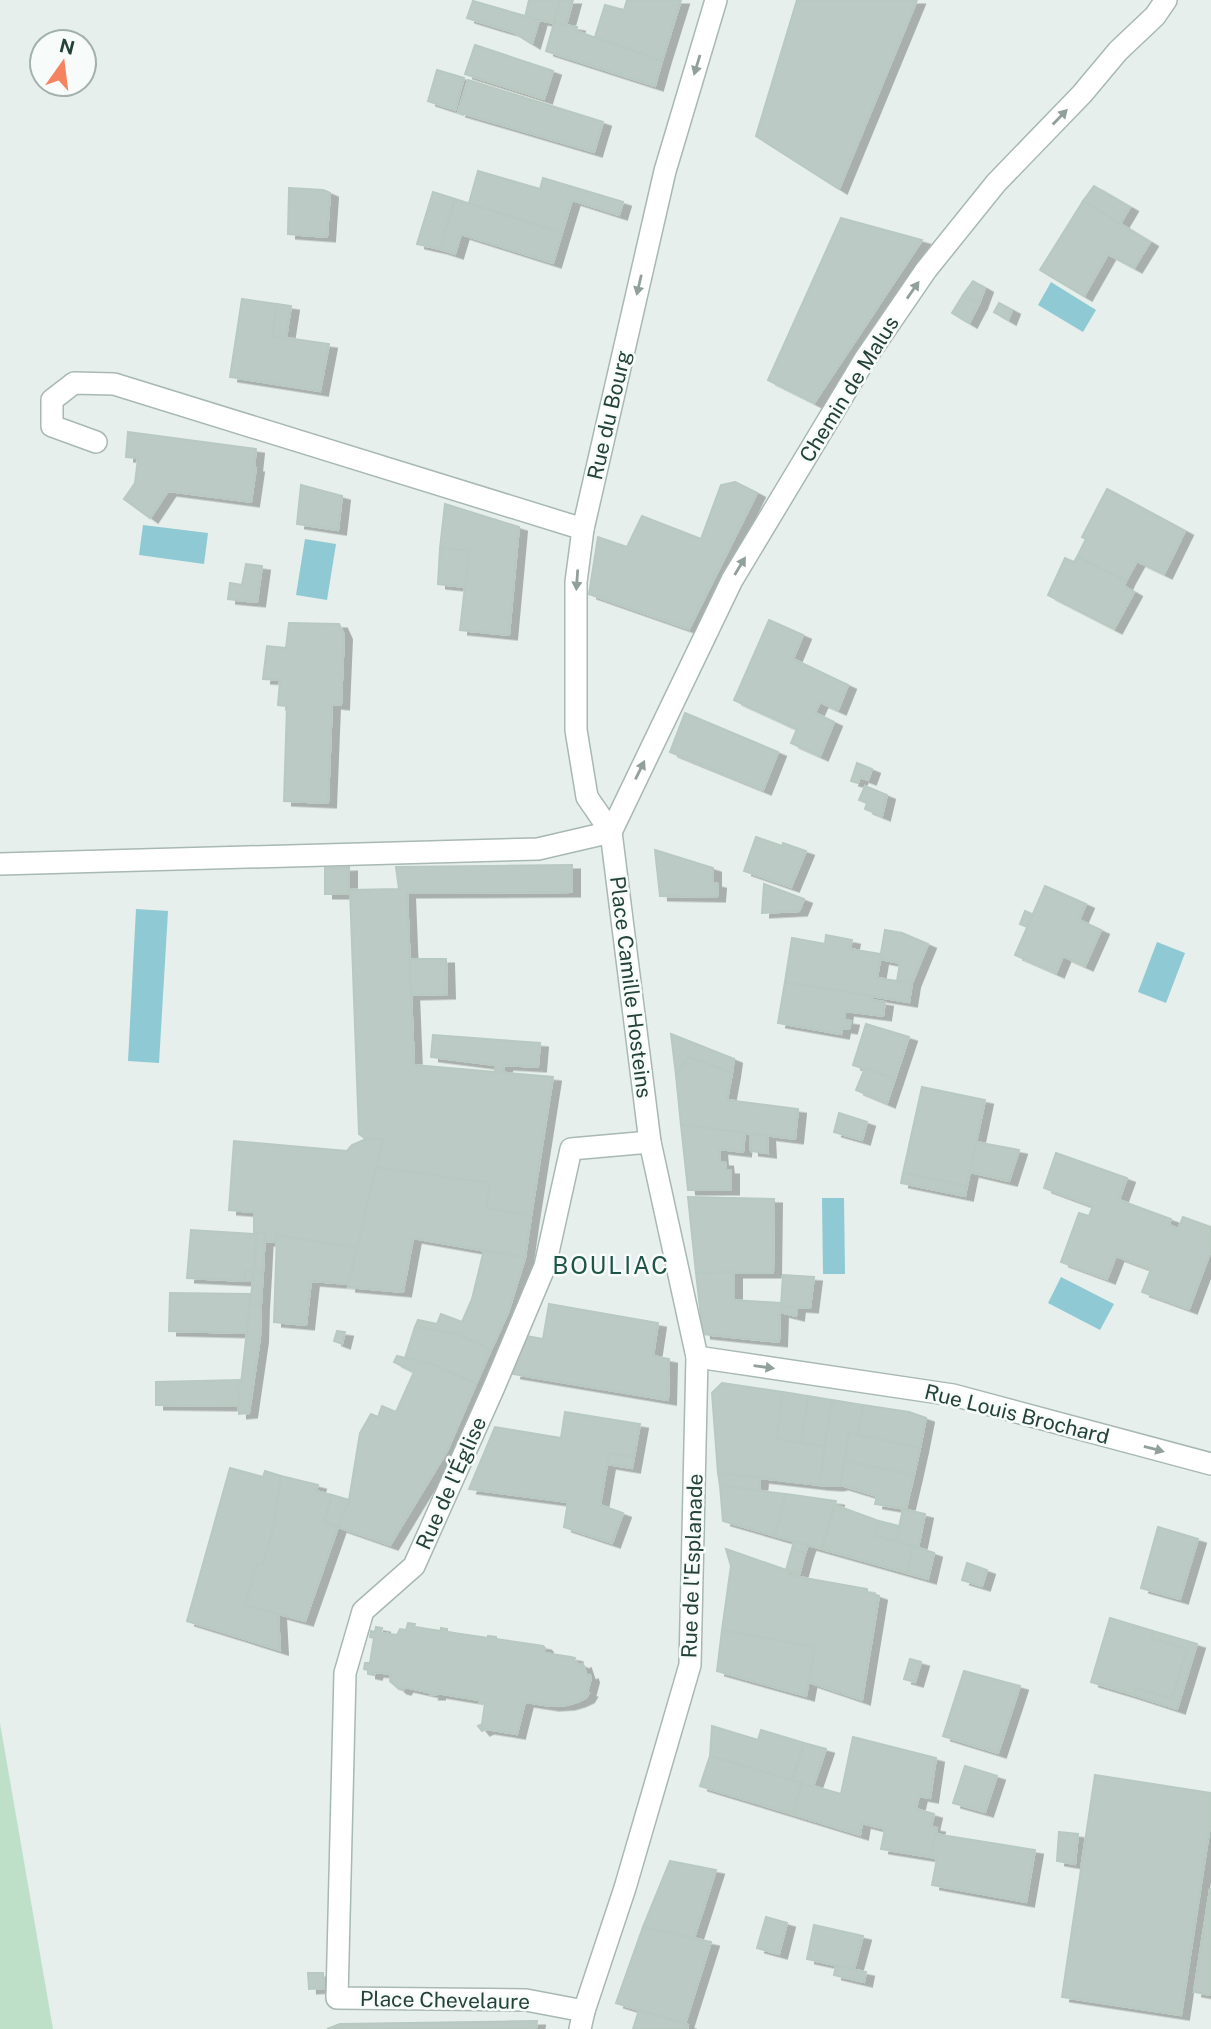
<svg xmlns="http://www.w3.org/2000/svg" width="1211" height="2029" font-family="'Public Sans',sans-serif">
<defs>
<filter id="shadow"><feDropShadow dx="8" dy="4.5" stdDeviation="0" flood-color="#0004"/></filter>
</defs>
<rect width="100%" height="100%" fill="#e6efeb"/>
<polygon fill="#bfe0c8" points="0,1723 53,2029 0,2029"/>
<g fill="#8ec9d4">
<polygon points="1051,282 1096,310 1083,332 1038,305"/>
<polygon points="143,525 208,533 204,564 139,555"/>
<polygon points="305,539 336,544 327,600 296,595"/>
<polygon points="136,909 168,911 159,1063 128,1061"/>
<polygon points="1157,942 1185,953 1166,1003 1138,992"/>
<polygon points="822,1198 844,1198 845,1274 823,1274"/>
<polygon points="1061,1277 1114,1304 1100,1330 1048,1303"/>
</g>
<g fill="#bbcac4" stroke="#b8c9c2" stroke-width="2" filter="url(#shadow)">
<polygon points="529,0 560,0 554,23 525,17"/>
<polygon points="560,0 573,0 566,25 554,23"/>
<polygon points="627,0 681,0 662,61 595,37 605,5 624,10"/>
<polygon points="797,0 917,0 839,189 756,136"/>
<polygon points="473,1 539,20 532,44 513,32 467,18"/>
<polygon points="554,23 577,27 576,31 662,61 655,86 546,51"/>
<polygon points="475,45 553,71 544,99 465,74"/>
<polygon points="437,70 464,78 455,110 428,101"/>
<polygon points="468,80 603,122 594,152 458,112"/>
<polygon points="478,171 540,189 543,178 623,202 619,215 572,200 562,233 469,203"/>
<polygon points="1094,186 1130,207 1120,224 1083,201"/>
<polygon points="289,188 323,190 330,193 327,237 288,234"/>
<polygon points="433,192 455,199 440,249 417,244"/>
<polygon points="455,199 562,233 553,263 461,234 455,254 440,249"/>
<polygon points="1083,201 1150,242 1134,268 1108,254 1084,296 1040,270"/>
<polygon points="841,218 922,240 814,403 768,380"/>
<polygon points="973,281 985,288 979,304 963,295"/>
<polygon points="963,295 979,304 969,323 952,313"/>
<polygon points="242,299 277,304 273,336 329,344 320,391 230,377"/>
<polygon points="999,303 1012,310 1008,320 994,312"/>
<polygon points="277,304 291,306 286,338 273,336"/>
<polygon points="128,432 256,449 254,468 256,468 251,502 168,491 150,518 124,499 135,483 138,458 126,457"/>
<polygon points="735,482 757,493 689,629 589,594 598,537 627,547 642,516 701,539 721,485"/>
<polygon points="301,485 342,496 338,530 297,524"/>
<polygon points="1107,489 1185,531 1164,574 1137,561 1126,581 1077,557 1086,539 1082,537"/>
<polygon points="445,504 519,527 509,635 460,630 469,551 440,548"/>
<polygon points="440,548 469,551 465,587 438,584"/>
<polygon points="1077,557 1126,581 1124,586 1134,592 1114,629 1048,595 1065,558 1074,562"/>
<polygon points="246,564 262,566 257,602 228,599 230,583 242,585"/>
<polygon points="769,620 803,635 793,659 848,685 838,710 820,702 815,713 834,722 820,756 791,743 797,729 734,700"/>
<polygon points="289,623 339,624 344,635 341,705 332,704 328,803 284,801 287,706 278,705 280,680 263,679 267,646 286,648"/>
<polygon points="685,713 778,752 763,790 670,752"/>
<polygon points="857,763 872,769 868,780 860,777 858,783 851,781"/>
<polygon points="865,786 887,795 882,816 865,809 867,803 859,800"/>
<polygon points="756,837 782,846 783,843 806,851 791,887 744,871"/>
<polygon points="655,850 713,868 713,883 718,884 717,897 660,896"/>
<polygon points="572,865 572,892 407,893 414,1065 553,1077 531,1216 486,1208 490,1183 376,1167 383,1139 366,1139 359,1134 350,890 399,889 396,867"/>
<polygon points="349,867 349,894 325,894 325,868"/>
<polygon points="764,884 804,899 799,911 762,913"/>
<polygon points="1045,886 1086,904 1079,920 1101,930 1085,966 1063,956 1056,973 1015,955"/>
<polygon points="1025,911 1032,914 1027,927 1020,924"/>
<polygon points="885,930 902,933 928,944 912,983 897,981 900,963 880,959"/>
<polygon points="826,935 852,940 850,949 881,954 877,978 912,983 909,1002 785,982 792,938 825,944"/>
<polygon points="410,959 446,959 447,994 411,995"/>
<polygon points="785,982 872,996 871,1000 885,1002 883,1016 845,1011 844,1020 851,1021 849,1029 842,1028 841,1034 778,1023"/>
<polygon points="866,1024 909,1037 895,1079 853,1065"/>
<polygon points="671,1034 734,1059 732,1073 689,1057 676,1075"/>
<polygon points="433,1035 540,1043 538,1067 504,1065 504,1072 495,1072 495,1065 431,1057"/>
<polygon points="689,1057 732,1073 727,1100 798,1109 795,1139 681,1125 676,1075"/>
<polygon points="865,1068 895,1079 887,1103 856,1090"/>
<polygon points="922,1087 985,1100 967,1186 903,1173"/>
<polygon points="839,1113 867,1122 862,1140 834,1132"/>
<polygon points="681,1125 745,1133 743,1152 719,1149 720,1162 725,1162 726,1170 731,1170 731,1190 688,1190"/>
<polygon points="750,1134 767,1136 768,1153 751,1151"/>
<polygon points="366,1139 383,1139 357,1248 277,1235 277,1242 265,1241 265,1233 257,1233 254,1272 245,1271 245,1281 187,1278 191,1230 254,1234 254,1212 229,1210 234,1141 347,1151 352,1145"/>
<polygon points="976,1142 1019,1150 1009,1181 970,1172"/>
<polygon points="1056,1153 1127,1178 1119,1200 1171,1219 1169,1225 1178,1229 1183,1217 1211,1227 1211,1250 1189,1309 1142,1292 1151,1269 1116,1256 1107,1279 1061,1262 1079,1213 1089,1216 1093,1206 1044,1188"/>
<polygon points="376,1167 490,1183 486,1208 531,1216 525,1258 413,1238 403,1292 348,1287"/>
<polygon points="903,1173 967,1186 965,1196 901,1183"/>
<polygon points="688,1197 774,1199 773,1273 696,1273"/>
<polygon points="257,1233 265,1233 263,1272 254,1272"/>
<polygon points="277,1235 357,1248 348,1284 311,1281 306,1325 274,1322"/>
<polygon points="484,1250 525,1258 508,1313 491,1350 457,1334 415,1327 418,1320 437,1324 441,1314 462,1322 472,1299"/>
<polygon points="245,1271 254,1272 253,1281 245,1281"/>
<polygon points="254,1272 263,1272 261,1304 250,1304"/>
<polygon points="734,1272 734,1300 781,1303 781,1306 797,1307 796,1316 780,1312 779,1342 703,1334 696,1273"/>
<polygon points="783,1275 814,1277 810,1308 781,1306"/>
<polygon points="170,1293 250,1294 247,1333 169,1331"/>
<polygon points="250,1304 261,1304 260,1338 249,1413 239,1414 238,1384 241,1384"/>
<polygon points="549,1304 658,1323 653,1356 669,1359 668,1400 513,1374 526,1336 543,1339"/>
<polygon points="415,1327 457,1334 491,1350 476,1384 435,1365 405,1358"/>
<polygon points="337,1331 345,1332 342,1344 334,1341"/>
<polygon points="397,1356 435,1365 476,1384 447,1451 390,1545 338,1527 349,1500 360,1433 371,1414 378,1417 382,1406 396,1412 414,1372 394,1362"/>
<polygon points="241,1380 241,1384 238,1384 239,1406 156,1405 156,1382"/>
<polygon points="722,1383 783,1392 777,1439 825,1446 819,1485 718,1473 712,1393"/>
<polygon points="783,1392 808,1396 801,1443 777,1439"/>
<polygon points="808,1396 832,1400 825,1446 801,1443"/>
<polygon points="832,1400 863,1405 858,1435 849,1433 841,1485 835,1486 819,1485"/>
<polygon points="863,1405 909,1412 926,1418 920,1448 858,1435"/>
<polygon points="565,1412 640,1424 634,1457 609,1453 600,1505 623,1513 612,1543 564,1527 568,1502 469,1489 495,1427 561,1438"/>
<polygon points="849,1433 920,1448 914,1475 844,1461"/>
<polygon points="609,1453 634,1457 632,1468 607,1464"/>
<polygon points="844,1461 914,1475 906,1509 875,1504 877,1496 841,1485"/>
<polygon points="230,1468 263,1477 265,1471 281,1476 274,1524 263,1565 257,1564 245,1605 278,1614 280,1650 187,1621"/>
<polygon points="718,1473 760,1478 759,1491 720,1486"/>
<polygon points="281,1476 318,1485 316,1491 332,1495 324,1522 338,1527 305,1621 245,1605 257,1564 263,1565 274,1524"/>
<polygon points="720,1486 786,1494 775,1536 723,1521"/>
<polygon points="786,1494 836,1501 822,1549 775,1536"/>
<polygon points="332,1495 349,1500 338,1527 324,1522"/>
<polygon points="835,1505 879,1521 875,1535 913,1546 907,1573 822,1549"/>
<polygon points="903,1509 925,1514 918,1548 896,1541"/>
<polygon points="879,1521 899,1526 896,1541 875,1535"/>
<polygon points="1158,1527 1198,1539 1180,1599 1141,1588"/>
<polygon points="794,1541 808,1545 805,1553 792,1549"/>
<polygon points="913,1546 934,1553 928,1579 907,1573"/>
<polygon points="726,1549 789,1571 788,1575 867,1589 867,1592 879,1596 862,1700 809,1682 815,1647 722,1630 731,1566"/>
<polygon points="792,1549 805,1553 799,1575 786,1570"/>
<polygon points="967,1563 987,1570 982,1586 962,1580"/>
<polygon points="1110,1618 1153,1631 1152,1638 1187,1649 1172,1699 1136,1688 1134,1695 1091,1682"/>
<polygon points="408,1623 415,1624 414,1627 441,1631 441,1628 447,1629 447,1632 488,1638 488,1636 496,1637 496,1639 543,1646 545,1648 545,1653 571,1657 575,1658 574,1661 581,1665 583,1664 587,1676 590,1675 591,1678 587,1693 589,1693 586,1698 577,1702 567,1705 551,1706 525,1702 517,1734 486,1729 482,1731 478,1726 482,1724 485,1703 479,1703 479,1700 437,1693 437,1695 431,1695 432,1693 405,1687 403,1690 399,1689 390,1681 391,1674 375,1672 374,1675 368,1674 368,1670 364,1669 365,1663 370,1663 374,1638 370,1637 371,1631 375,1632 376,1627 382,1628 381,1633 397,1635 400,1629 406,1630"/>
<polygon points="722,1630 815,1647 806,1696 717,1671"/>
<polygon points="1153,1631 1197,1644 1177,1709 1134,1695 1136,1688 1172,1699 1187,1649 1152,1638"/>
<polygon points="910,1659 921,1662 915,1682 904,1679"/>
<polygon points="964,1671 1020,1686 998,1753 943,1736"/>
<polygon points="712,1726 758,1740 761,1730 804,1743 792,1781 710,1756"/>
<polygon points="853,1737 936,1758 930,1798 919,1796 916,1809 934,1814 931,1827 937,1828 931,1857 881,1849 885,1829 862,1823 860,1835 792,1814 802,1783 841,1794"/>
<polygon points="804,1743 826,1749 813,1787 792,1781"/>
<polygon points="710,1756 802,1783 792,1814 700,1786"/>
<polygon points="965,1766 997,1776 985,1812 953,1803"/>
<polygon points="1095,1775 1211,1793 1211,1819 1181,2015 1062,1997"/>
<polygon points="1059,1832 1078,1834 1075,1864 1057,1861"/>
<polygon points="935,1834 1035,1850 1026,1902 932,1885 937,1859 931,1857"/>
<polygon points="670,1861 716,1870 694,1938 643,1927"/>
<polygon points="1210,1889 1211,1889 1211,1995 1194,1992"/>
<polygon points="766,1917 787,1923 779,1954 757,1948"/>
<polygon points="814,1925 863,1936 854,1969 807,1959"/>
<polygon points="643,1927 711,1942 685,2024 616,2003"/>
<polygon points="836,1966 866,1972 864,1982 834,1975"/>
<polygon points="308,1973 323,1973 324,1988 309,1989"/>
<polygon points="639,2010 688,2025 687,2029 633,2029"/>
<polygon points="537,2021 536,2029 327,2029 340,2024"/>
</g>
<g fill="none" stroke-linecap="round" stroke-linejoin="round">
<defs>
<g id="service">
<polyline points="96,442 52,426 52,400 74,383 114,384 583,529"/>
<polyline points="0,864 538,849 611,832"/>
</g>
<polyline id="pedestrian" points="584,2011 526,2000 337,1998 345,1673 363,1611 414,1566 494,1387 545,1266 571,1149 650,1142"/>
<g id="minor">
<polyline points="611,832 732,580 865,359 926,270 996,183 1082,94 1118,51 1155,16 1166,0"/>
<polyline points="697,1357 953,1395 1211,1464"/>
<polyline points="580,2029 584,2011 625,1888 690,1665 697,1357 650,1142 611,832 587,797 576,730 576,582 583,529 665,171 716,0"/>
</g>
</defs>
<use href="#service" stroke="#a8b8b2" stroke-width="24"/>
<use href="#pedestrian" stroke="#a8b8b2" stroke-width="24"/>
<use href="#minor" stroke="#a8b8b2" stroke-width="24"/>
<use href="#service" stroke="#fff" stroke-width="21"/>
<use href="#pedestrian" stroke="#fff" stroke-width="21"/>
<use href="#minor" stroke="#fff" stroke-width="21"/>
</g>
<defs><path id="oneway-solid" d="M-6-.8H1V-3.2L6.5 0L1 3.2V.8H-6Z" transform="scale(1.75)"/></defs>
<g fill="#92a09c">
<use href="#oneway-solid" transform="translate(697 65) rotate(107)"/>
<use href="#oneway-solid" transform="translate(1060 117) rotate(-46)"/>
<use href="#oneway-solid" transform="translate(639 285) rotate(103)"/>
<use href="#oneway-solid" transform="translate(913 290) rotate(-55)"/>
<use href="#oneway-solid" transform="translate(740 566) rotate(-59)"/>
<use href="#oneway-solid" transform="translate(577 580) rotate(94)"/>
<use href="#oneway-solid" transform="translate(640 770) rotate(-64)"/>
<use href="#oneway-solid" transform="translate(764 1367) rotate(8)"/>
<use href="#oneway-solid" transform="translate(1154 1449) rotate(15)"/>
</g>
<g text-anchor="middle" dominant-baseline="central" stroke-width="5" stroke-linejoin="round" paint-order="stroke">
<g font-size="21" fill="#24423a" stroke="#f7fbf9">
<text transform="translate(849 389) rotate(-58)">Chemin de Malus</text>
<text transform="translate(609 415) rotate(-77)">Rue du Bourg</text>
<text transform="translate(631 987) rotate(83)">Place Camille Hosteins</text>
<text transform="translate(1017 1414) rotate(14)">Rue Louis Brochard</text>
<text transform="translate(451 1483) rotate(-66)">Rue de l'Église</text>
<text transform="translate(692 1566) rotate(-88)">Rue de l'Esplanade</text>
<text transform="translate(445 2000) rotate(1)">Place Chevelaure</text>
</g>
<g font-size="24" letter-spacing="2" fill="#1f5548" stroke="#f7fbf9">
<text x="611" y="1265">BOULIAC</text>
</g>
</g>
<g transform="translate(63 63) rotate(14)"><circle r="33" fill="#f7fbf9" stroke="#a3b1ad" stroke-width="2"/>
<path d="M0-5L12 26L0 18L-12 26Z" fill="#f4845f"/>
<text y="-10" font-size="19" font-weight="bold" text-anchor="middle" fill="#24423a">N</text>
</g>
</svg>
